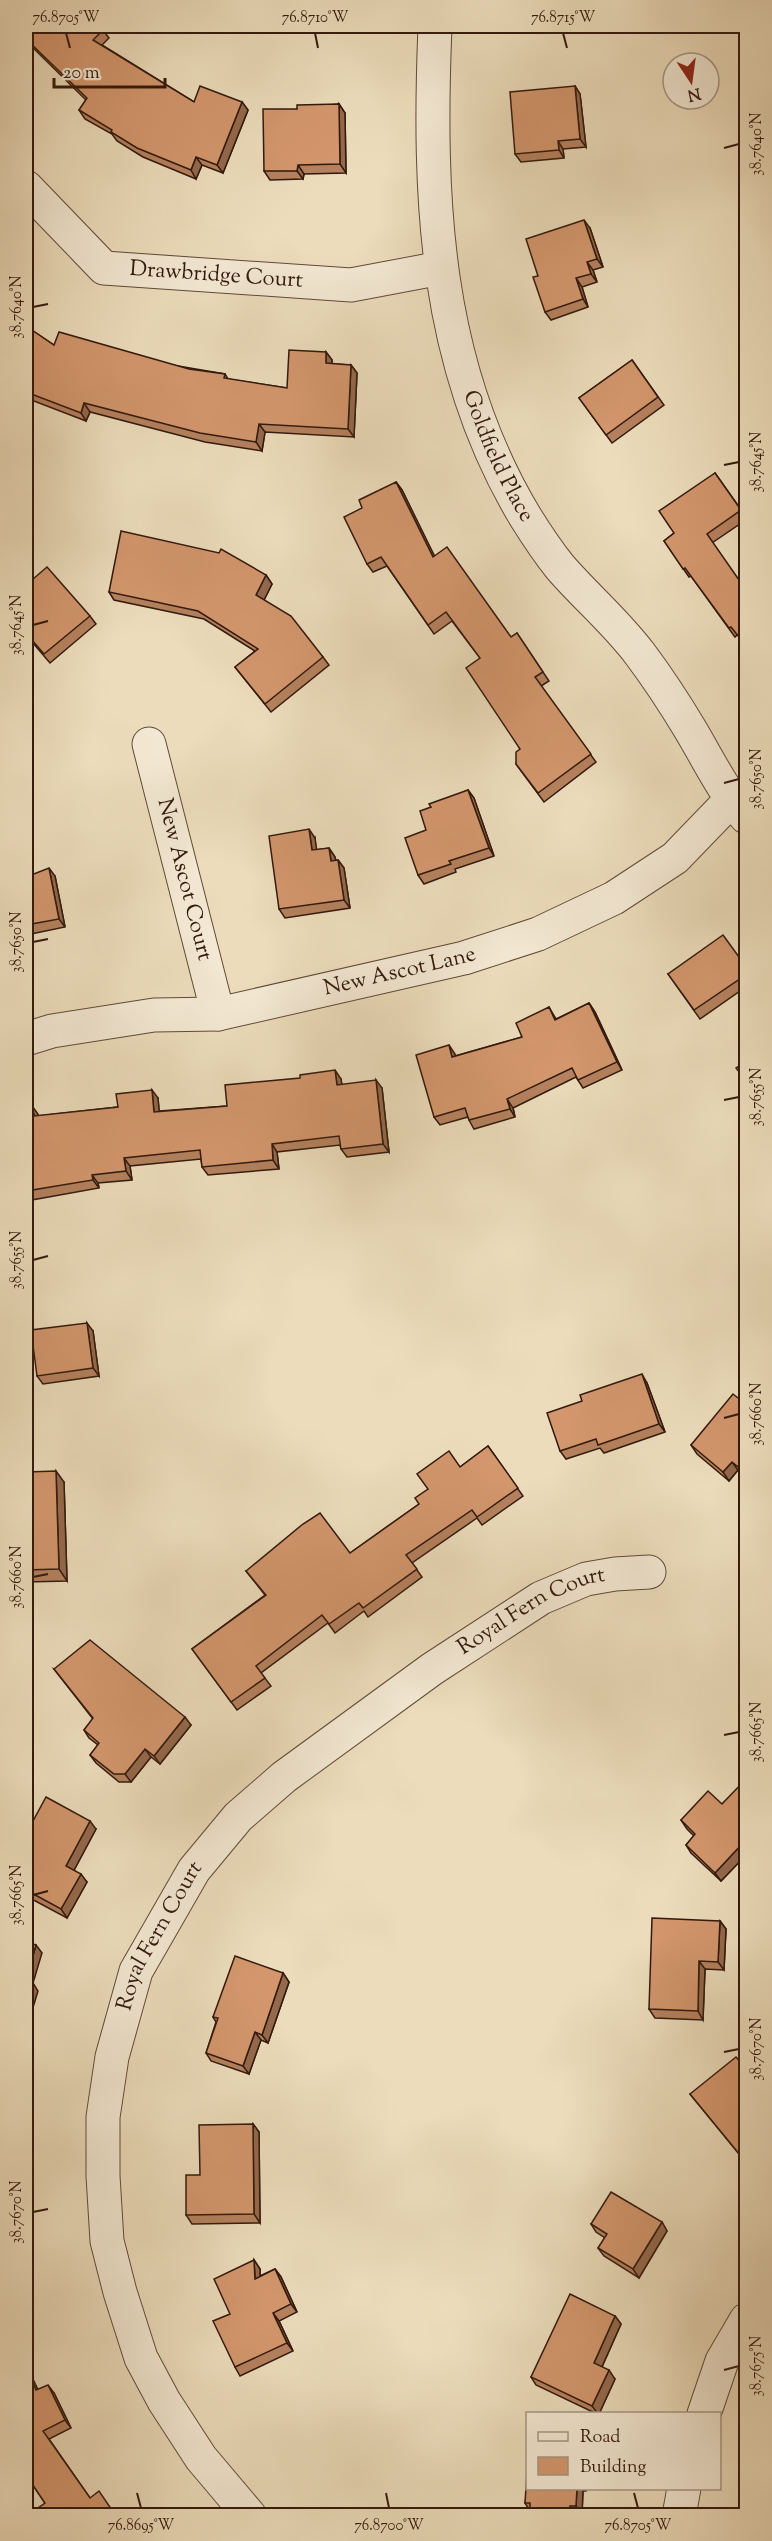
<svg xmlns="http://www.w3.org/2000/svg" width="772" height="2541" font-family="'Sorts Mill Goudy',serif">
<rect width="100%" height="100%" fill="#ecdcbb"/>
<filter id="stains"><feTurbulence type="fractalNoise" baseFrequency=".00333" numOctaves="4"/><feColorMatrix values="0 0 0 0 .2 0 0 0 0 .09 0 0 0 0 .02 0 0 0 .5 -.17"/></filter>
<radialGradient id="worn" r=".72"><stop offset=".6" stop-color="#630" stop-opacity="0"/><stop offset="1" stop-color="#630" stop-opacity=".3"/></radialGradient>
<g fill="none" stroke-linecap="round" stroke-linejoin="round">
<defs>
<g id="minor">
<path id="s1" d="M 435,26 C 428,198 434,366 526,518 C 536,534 548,552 560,567 C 585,596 616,622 640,654 C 658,678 675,704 690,729 C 708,759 723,791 746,817"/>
<path id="s2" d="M 26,187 L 104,268 L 351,285 L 441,268"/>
<path id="s3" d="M 149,744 L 218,1014"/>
<path id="s4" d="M 26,1039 L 52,1031 L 154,1015 L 218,1014 L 464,958 L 538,934 L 614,898 L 675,858 L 731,800"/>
<polyline points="704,2414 722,2361 746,2320"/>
<path id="s5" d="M 250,2516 L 201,2458 L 164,2401 L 141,2358 L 120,2292 L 107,2241 L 103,2176 L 103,2117 L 112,2057 L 136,1971 L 194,1870 L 238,1817 L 284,1777 L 432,1669 L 541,1598 L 586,1579 L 615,1574 L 649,1572"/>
<polyline points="679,2516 684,2488"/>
</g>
</defs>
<use href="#minor" stroke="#604a38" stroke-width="35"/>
<use href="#minor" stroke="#f3e8d3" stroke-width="33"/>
</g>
<g fill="#b5815e" stroke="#32190d" stroke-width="1.5">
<polygon points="26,26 103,30 109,38 102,45 194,102 242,102 248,110 223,173 202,165 196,179 143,157 117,141 112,134 85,119 79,110 86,100 26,41"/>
<polygon points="575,86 580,94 586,147 563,149 564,158 521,162 515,154"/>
<polygon points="339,104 345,113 346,173 304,174 303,179 270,180 264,171 297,109"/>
<polygon points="590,228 603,267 593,270 597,282 582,287 588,307 551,320 545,312 538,276"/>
<polygon points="26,326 54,345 225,374 228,379 287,388 326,352 332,360 332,364 351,365 357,373 354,437 265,432 262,451 205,442 90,412 86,421 26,398"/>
<polygon points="632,360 664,405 612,443 579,398"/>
<polygon points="715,473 747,518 747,519 712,543 737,635 735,637 691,576 689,577 664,541 674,533"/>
<polygon points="396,482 402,490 434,556 511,637 517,633 549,681 541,686 596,762 544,802 516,764 520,749 480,658 452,621 434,634 387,566 373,572 367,564 362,508"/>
<polygon points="266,575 272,584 264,600 323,657 329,665 271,712 235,667 255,651 204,619 114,600 109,592"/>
<polygon points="26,585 90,616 96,624 50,663 26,635"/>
<polygon points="468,790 474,798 494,856 455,869 456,872 424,884 418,875 431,807"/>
<polygon points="315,838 316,850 329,848 335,857 336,861 338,860 344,868 350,908 285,918 279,909"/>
<polygon points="55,876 65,927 26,935 26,877"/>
<polygon points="747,968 747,986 700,1019 668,974"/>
<polygon points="589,1003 595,1012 622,1070 583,1088 576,1077 513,1108 515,1117 474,1129 469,1120 468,1117 440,1125 434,1117 455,1054 455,1056 522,1037 549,1007 556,1019"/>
<polygon points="341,1079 342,1085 382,1088 389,1152 347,1157 341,1149 340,1145 277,1152 279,1169 208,1175 202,1167 201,1159 130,1166 132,1180 98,1183 99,1188 26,1201 26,1107 32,1106 38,1116 118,1107 158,1098 159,1111 227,1106"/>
<polygon points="93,1331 99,1376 43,1384 37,1376"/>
<polygon points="647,1383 665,1432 604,1453 600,1448 566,1459 560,1451"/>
<polygon points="747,1405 747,1477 738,1470 729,1481 697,1454 691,1445"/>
<polygon points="488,1446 523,1496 482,1525 477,1518 412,1563 422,1577 368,1617 364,1611 335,1633 328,1623 261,1673 271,1686 237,1710 192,1649 265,1595 246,1571 350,1553 419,1504 460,1467"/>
<polygon points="26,1466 27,1466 31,1472 64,1482 67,1581 26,1582"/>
<polygon points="54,1669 191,1725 160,1764 151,1757 131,1782 119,1782 96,1763 90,1755 98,1745 89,1738 84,1730 93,1719"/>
<polygon points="747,1780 747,1854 721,1881 691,1853 686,1845 694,1836 687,1829 681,1820 722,1804"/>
<polygon points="96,1829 74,1870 87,1882 67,1918 26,1896 26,1834"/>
<polygon points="720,1921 726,1929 724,1970 705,1969 703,2020 655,2018 649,2009"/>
<polygon points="283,1973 289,1982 268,2043 261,2040 249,2074 211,2061 206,2053 216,2022 213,2017"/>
<polygon points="747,2069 747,2164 690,2094"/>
<polygon points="253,2124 259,2132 260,2223 192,2224 186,2215 200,2175"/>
<polygon points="662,2222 667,2231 639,2278 604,2256 598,2248 605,2238 596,2232 591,2224"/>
<polygon points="254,2260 260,2269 260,2276 275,2269 281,2277 297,2312 279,2321 293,2351 240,2376 235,2367"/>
<polygon points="615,2316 621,2324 602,2367 615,2379 599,2414 597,2414 536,2385 531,2377"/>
<polygon points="26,2365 38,2390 54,2393 71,2428 49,2439 90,2498 116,2516 45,2503 26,2475"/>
<polygon points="528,2488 586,2488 586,2491 583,2491 582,2514 576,2515 576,2516 530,2516 530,2511 525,2503"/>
</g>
<g fill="#94694c" stroke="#32190d" stroke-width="1.5">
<polygon points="575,86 580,94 586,147 580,139"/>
<polygon points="242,102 248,110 223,173 217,165"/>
<polygon points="339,104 345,113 346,173 340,164"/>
<polygon points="558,141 563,149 564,158 559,150"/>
<polygon points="196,157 202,165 196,179 191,170"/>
<polygon points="298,165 304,174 303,179 297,171"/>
<polygon points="584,220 590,228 603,267 597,259"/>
<polygon points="587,262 593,270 597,282 591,274"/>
<polygon points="576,278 582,287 588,307 583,299"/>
<polygon points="326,352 332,360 331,372 326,363"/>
<polygon points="351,365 357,373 354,437 348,429"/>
<polygon points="84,403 90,412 86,421 81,413"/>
<polygon points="259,424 265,432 262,451 256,442"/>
<polygon points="396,482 402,490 439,565 433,557"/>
<polygon points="266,575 272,584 262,604 256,595"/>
<polygon points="26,687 31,694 26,709"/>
<polygon points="468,790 474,798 494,856 489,848"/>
<polygon points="309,829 315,838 318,859 312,850"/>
<polygon points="329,848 335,857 337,869 331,861"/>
<polygon points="338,860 344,868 350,908 344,900"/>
<polygon points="49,868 55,876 65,927 59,919"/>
<polygon points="589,1003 595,1012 622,1070 617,1062"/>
<polygon points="449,1045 455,1054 458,1065 452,1057"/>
<polygon points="335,1070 341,1079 343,1094 337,1085"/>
<polygon points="376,1080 382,1088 389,1152 383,1144"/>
<polygon points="152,1090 158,1098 160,1120 154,1112"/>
<polygon points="507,1099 513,1108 515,1117 510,1109"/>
<polygon points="32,1106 38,1114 40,1124 34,1116"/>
<polygon points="272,1144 277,1152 279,1169 273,1160"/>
<polygon points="124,1158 130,1166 132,1180 126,1171"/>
<polygon points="92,1175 98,1183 99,1188 93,1180"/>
<polygon points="87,1323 93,1331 99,1376 93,1368"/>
<polygon points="642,1374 647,1383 665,1432 659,1424"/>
<polygon points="732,1462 738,1470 729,1481 723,1472"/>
<polygon points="56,1471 64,1482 67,1581 59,1569"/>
<polygon points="185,1717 191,1725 160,1764 154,1756"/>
<polygon points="145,1749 151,1757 131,1782 125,1774"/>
<polygon points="90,1821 96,1829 72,1874 66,1866"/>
<polygon points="742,1844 747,1851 747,1854 721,1881 715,1873"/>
<polygon points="81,1874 87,1882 67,1918 61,1909"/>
<polygon points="720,1921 726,1929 724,1970 718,1962"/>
<polygon points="36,1945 42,1953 33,1983 38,1991 27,2027 26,2025 26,1980"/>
<polygon points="699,1961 705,1969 703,2020 698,2011"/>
<polygon points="283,1973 289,1982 268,2043 262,2035"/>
<polygon points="255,2032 261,2040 249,2074 243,2066"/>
<polygon points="253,2124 259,2132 260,2223 254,2214"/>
<polygon points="662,2222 667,2231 639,2278 633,2269"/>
<polygon points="254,2260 260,2269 260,2287 255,2279"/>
<polygon points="275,2269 281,2277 297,2312 291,2304"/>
<polygon points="273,2313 279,2321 293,2351 287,2343"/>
<polygon points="615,2316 621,2324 600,2371 594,2363"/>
<polygon points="26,2365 42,2398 36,2390 26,2368"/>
<polygon points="609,2370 615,2379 599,2414 598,2414 592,2406"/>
<polygon points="48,2385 54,2393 71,2428 65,2420"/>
<polygon points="577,2488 581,2488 583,2491 582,2514 576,2506"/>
<polygon points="570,2506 576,2515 576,2516 569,2516"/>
</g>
<g fill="#d3966d" stroke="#32190d" stroke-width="1.5">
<polygon points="26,26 98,26 103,30 93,40 194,102 200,86 242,102 217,165 196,157 191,170 137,148 111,132 112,130 79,110 87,98 26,39"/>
<polygon points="575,86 580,139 558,141 559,150 515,154 510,92"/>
<polygon points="339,104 340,164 298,165 297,171 264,171 263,109 297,109 297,105"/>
<polygon points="584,220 597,259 587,262 591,274 576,278 583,299 545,312 533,277 538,276 526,239"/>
<polygon points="26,326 54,345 59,332 189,369 225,374 224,378 287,388 289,350 326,352 326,363 351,365 348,429 259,424 256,442 200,433 84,403 81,413 26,392"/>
<polygon points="632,360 658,397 606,435 579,398"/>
<polygon points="715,473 741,510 707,534 746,590 747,589 747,647 731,627 729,628 685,568 683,569 664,541 674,533 659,511"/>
<polygon points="396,482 433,557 447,547 511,637 517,633 543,672 535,677 591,754 538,793 516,764 516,752 520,749 466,668 480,658 446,612 428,625 381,557 367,564 344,517 362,508 359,500"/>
<polygon points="121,531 219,553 221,549 266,575 256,595 291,616 323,657 265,704 235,667 258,649 198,611 109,592"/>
<polygon points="47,567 90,616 44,654 26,633 26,585"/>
<polygon points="468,790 489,848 449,861 451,864 418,875 405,838 426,830 420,811 431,807 429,804"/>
<polygon points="309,829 312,850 329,848 331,861 338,860 344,900 279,909 269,836"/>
<polygon points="49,868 59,919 26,925 26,877"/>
<polygon points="723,935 747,968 747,974 694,1010 668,974"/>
<polygon points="589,1003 617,1062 578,1080 572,1068 507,1099 510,1109 469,1120 465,1108 434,1117 416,1055 449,1045 452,1057 522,1037 516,1023 549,1007 555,1020"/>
<polygon points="747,1061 747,1082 736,1068"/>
<polygon points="335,1070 337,1085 376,1080 383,1144 341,1149 339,1136 272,1144 273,1160 202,1167 200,1150 124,1158 126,1171 92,1175 93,1180 26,1191 26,1107 32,1106 34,1116 118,1107 116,1094 152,1090 154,1112 227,1106 225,1085 300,1078 300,1075"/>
<polygon points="87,1323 93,1368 37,1376 31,1330"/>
<polygon points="642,1374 659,1424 598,1445 596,1439 560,1451 547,1413 582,1401 580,1395"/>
<polygon points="733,1394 747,1405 747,1474 732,1462 723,1472 691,1445"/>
<polygon points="488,1446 518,1488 477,1517 472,1510 406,1555 417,1569 363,1608 359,1603 329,1624 322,1615 256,1666 265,1678 231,1702 192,1649 266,1595 246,1571 303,1524 320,1513 350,1553 419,1504 415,1498 428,1489 417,1474 449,1451 460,1467"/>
<polygon points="26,1466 27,1466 27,1472 56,1471 59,1569 26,1570"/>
<polygon points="90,1640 185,1717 154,1756 145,1749 125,1774 114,1774 90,1755 99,1743 84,1730 93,1718 54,1669"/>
<polygon points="746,1779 747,1849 742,1844 715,1873 686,1845 695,1834 681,1820 708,1791 722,1804"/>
<polygon points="46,1797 90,1821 66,1866 81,1874 61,1909 26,1890 26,1834"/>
<polygon points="652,1918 720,1921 718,1962 699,1961 698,2011 649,2009"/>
<polygon points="26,1942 36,1945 26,1980"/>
<polygon points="235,1956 283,1973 262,2035 255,2032 243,2066 206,2053 218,2018 213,2017"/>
<polygon points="26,1981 32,1983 26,2006"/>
<polygon points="736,2057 747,2069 747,2159 745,2161 690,2094"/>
<polygon points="253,2124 254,2214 186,2215 186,2175 200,2175 199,2125"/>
<polygon points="611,2192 662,2222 633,2269 598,2248 607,2234 591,2224"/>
<polygon points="254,2260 255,2279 275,2269 291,2304 273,2313 287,2343 235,2367 213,2321 230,2314 214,2279"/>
<polygon points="570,2294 615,2316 594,2363 609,2370 592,2406 531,2377"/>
<polygon points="26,2368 36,2390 48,2385 65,2420 43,2431 90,2498 99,2491 116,2516 30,2516 29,2514 45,2503 26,2475"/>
<polygon points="528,2457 528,2488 577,2488 576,2506 570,2506 569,2516 530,2516 530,2503 525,2503"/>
</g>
<path fill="none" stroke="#32190d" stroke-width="2" d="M 66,33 L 70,48M 315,33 L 318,48M 563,33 L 567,48M 724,148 L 739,144M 33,307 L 48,304M 724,465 L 739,462M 33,625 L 48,621M 724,783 L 739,779M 33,942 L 48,939M 724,1100 L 739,1097M 33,1260 L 48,1256M 724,1418 L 739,1414M 33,1577 L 48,1574M 724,1735 L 739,1732M 33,1895 L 48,1891M 724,2052 L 739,2049M 33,2212 L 48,2209M 724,2370 L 739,2366M 137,2493 L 141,2508M 386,2493 L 389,2508M 634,2493 L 638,2508"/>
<g text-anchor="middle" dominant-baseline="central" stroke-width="4.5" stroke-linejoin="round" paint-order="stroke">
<g font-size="22" fill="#32190d" stroke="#f3e8d3">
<text stroke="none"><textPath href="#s2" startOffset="225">Drawbridge Court</textPath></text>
<text stroke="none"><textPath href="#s1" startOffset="440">Goldfield Place</textPath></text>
<text stroke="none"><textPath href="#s3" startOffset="140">New Ascot Court</textPath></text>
<text stroke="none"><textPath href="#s4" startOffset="381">New Ascot Lane</textPath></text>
<text stroke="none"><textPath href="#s5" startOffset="1134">Royal Fern Court</textPath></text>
<text stroke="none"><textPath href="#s5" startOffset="630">Royal Fern Court</textPath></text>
</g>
</g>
<rect width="772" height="2541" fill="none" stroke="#ecdcbb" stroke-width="66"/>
<rect x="526" y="2412" width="195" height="78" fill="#f3e8d3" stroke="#a69584" stroke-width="1.5"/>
<rect x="538" y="2432" width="30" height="9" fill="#f3e8d3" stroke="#a69584" stroke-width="1.5"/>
<text x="580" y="2442" font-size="18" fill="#32190d">Road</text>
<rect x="538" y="2457" width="30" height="18" fill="#d3966d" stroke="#a69584" stroke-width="1.5"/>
<text x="580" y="2472" font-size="18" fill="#32190d">Building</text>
<g transform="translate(691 81) rotate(167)"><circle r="28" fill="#f3e8d3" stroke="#a69584" stroke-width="1.5"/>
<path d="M0-4.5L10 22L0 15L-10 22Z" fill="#8f2418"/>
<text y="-9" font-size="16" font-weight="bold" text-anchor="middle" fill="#32190d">N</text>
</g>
<path d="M54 78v9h111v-9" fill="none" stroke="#32190d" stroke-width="3"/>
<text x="63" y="78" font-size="18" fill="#32190d" stroke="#f3e8d3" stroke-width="4.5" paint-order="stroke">20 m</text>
<rect x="33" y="33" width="706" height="2475" fill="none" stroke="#32190d" stroke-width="2"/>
<g font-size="15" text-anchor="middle" fill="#32190d">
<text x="66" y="22">76.8705°W</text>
<text x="315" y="22">76.8710°W</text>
<text x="563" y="22">76.8715°W</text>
<text transform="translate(756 144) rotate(-90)" y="5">38.7640°N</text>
<text transform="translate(16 307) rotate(-90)" y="5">38.7640°N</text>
<text transform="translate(756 462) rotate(-90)" y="5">38.7645°N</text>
<text transform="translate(16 625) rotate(-90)" y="5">38.7645°N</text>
<text transform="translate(756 779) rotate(-90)" y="5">38.7650°N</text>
<text transform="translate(16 942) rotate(-90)" y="5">38.7650°N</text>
<text transform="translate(756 1097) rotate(-90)" y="5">38.7655°N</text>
<text transform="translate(16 1260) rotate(-90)" y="5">38.7655°N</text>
<text transform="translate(756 1414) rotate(-90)" y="5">38.7660°N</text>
<text transform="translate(16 1577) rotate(-90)" y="5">38.7660°N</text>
<text transform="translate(756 1732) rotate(-90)" y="5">38.7665°N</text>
<text transform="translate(16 1895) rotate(-90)" y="5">38.7665°N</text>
<text transform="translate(756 2049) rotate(-90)" y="5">38.7670°N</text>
<text transform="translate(16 2212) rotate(-90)" y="5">38.7670°N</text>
<text transform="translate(756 2366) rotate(-90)" y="5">38.7675°N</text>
<text x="141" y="2530">76.8695°W</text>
<text x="389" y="2530">76.8700°W</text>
<text x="638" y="2530">76.8705°W</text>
</g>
<rect width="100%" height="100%" filter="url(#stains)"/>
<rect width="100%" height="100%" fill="url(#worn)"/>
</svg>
